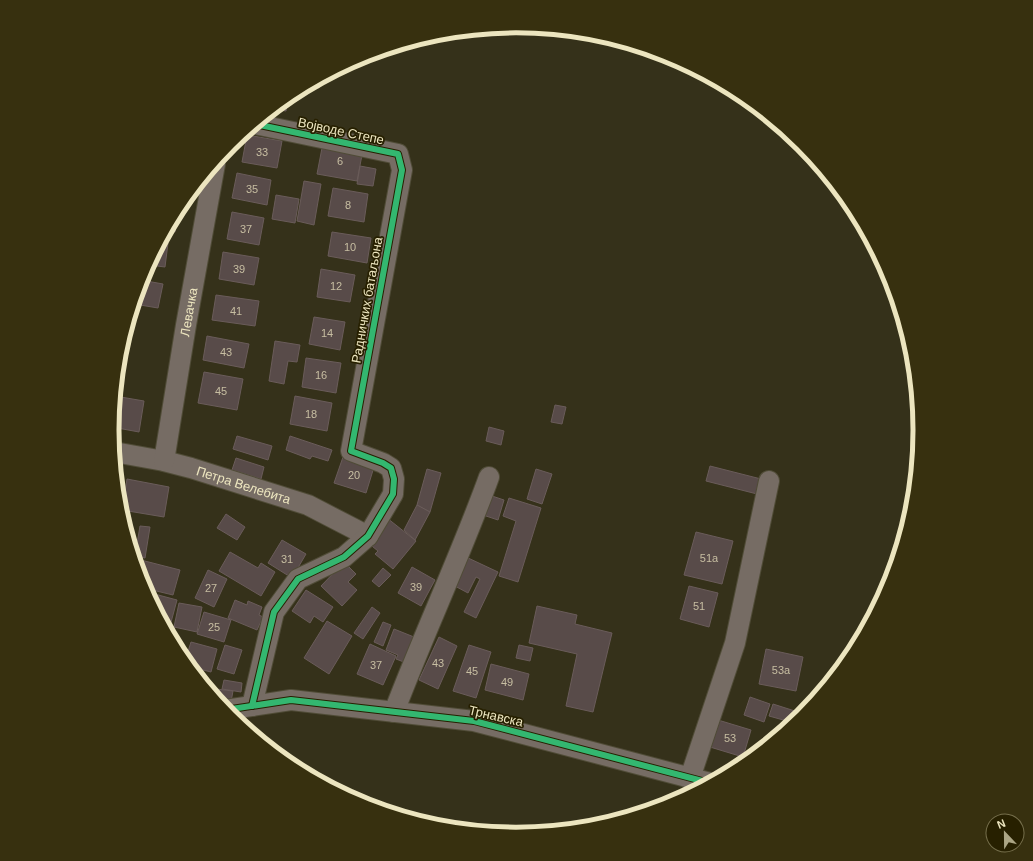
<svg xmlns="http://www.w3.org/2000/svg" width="1033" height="861" font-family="Arial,sans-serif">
<rect width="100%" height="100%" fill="#35311a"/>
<g fill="#584b49" stroke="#6a5c5a">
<polygon points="321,79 319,88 307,86"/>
<polygon points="288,97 286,111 274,109"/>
<polygon points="247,135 282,141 277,168 242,162"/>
<polygon points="322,148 362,155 357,181 317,174"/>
<polygon points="360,166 376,169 373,186 357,184"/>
<polygon points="237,173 271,180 267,205 232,198"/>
<polygon points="304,181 321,184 314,225 297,221"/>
<polygon points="333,188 368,194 364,222 328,216"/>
<polygon points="276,195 299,199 295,223 272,219"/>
<polygon points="178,211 175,232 167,231"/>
<polygon points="232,212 264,218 259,245 227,239"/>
<polygon points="332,232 371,238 367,263 328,256"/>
<polygon points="161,242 168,243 165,267 149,265"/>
<polygon points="223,252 259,258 254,285 219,279"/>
<polygon points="321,269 355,275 350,302 317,297"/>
<polygon points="141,280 163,284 158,308 134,304"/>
<polygon points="216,295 259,301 255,326 212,320"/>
<polygon points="314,317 345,322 340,350 309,344"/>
<polygon points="207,336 249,344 244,368 203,360"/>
<polygon points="275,341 300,345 297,362 288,361 284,384 269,381"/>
<polygon points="306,358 341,363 336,393 302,387"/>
<polygon points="204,372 243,379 237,410 198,403"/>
<polygon points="115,396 144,401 139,432 112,427"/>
<polygon points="295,396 332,403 327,431 290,424"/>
<polygon points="555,405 566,407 562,424 551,422"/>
<polygon points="489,427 504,431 501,445 486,441"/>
<polygon points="237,436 272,446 268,460 233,449"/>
<polygon points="290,436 332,450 328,461 312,456 310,459 286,450"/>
<polygon points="343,457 374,467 366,493 334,483"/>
<polygon points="236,458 264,467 261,479 232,470"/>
<polygon points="710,466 765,480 761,495 706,481"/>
<polygon points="427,469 441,473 430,512 417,505"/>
<polygon points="536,469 552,474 542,504 527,499"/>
<polygon points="127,479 169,487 164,517 122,510"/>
<polygon points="489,495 504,500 498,520 483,515"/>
<polygon points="509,498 541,508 518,582 499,576 516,521 503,516"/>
<polygon points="914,499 913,510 912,513 910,513"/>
<polygon points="417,505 430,512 415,540 404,530"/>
<polygon points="226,514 245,527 237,540 217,528"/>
<polygon points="387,518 416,541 393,569 375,554 378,551 367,542"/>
<polygon points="140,526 150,527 145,558 135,556"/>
<polygon points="696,532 733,541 722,584 684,575"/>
<polygon points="282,540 306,554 292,578 268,563"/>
<polygon points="230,552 258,568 261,563 275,572 261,596 219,571"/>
<polygon points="466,557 498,572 476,618 464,612 480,579 476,577 468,593 453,585"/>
<polygon points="137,559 180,570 173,595 144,588 136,563"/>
<polygon points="344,562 356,574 348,582 357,590 342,606 321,586"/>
<polygon points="412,567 435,580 421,606 398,593"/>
<polygon points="383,568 391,575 379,587 372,581"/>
<polygon points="208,570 227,579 214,607 195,598"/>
<polygon points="689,586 718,593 709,627 680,619"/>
<polygon points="306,590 333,607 323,622 314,616 310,623 292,611"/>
<polygon points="147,592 177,600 170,626 164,625 160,618 162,612 157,611"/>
<polygon points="235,600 247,605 248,601 262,607 259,615 263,617 257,630 228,618"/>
<polygon points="179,603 202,607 197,632 174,627"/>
<polygon points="537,606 577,615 575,624 612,633 593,712 566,706 577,654 529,643"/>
<polygon points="372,607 380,613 363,639 354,633"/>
<polygon points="204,612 231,620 224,642 197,634"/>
<polygon points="327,621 352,636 329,674 304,658"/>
<polygon points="383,622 391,625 383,646 374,642"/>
<polygon points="394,629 419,639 409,664 396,659 398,655 386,650"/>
<polygon points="439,637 457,646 438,689 419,680"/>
<polygon points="191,642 217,649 211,672 203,670 201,680 185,661"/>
<polygon points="370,644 396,656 383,685 357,674"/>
<polygon points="225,645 242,650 234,674 217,669"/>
<polygon points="469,645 491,652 476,698 453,691"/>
<polygon points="519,645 533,648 530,661 516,658"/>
<polygon points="766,649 803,657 796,691 759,684"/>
<polygon points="491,664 529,674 523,700 485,690"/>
<polygon points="224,680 242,683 241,692 222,689"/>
<polygon points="216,689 233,691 231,702 216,699 215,697"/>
<polygon points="750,697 770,704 764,722 744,715"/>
<polygon points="773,704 798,712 795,723 794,723 769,716"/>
<polygon points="718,720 751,730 743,757 710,747"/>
</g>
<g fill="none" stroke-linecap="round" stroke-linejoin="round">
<defs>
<g id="minor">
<path id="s1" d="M 114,452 L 164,461 L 191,468 L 308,505 L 368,536"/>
<path id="s2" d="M 164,461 L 186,325 L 215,164"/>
<polyline points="252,706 274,612 298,579 344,557 368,536 393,494 394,479 391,468 383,463 351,451 402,170 398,154 255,124"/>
<polyline points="225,710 291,700 474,721 710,783"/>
<path d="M 394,712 C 424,633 460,557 489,477"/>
<polyline points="690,778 735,643 769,481"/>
</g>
</defs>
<use href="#minor" stroke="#504c37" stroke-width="22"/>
<use href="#minor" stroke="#766c64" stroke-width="20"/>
<defs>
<g id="cycleway">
<polyline points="252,706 274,612 298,579 344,557 368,536 393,494 394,479 391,468 383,463 351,451 402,170 398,154 255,124"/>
<polyline points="225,710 291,700 474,721 710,783"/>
</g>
</defs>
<use href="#cycleway" stroke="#272000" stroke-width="8"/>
<use href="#cycleway" stroke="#33b770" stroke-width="6"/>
</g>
<g text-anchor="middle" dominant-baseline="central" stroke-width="3.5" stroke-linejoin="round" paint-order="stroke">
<g font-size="11" fill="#c7bea2">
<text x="262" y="152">33</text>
<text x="340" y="161">6</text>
<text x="252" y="189">35</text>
<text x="348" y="205">8</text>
<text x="246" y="229">37</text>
<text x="350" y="247">10</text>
<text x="239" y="269">39</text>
<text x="336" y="286">12</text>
<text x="236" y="311">41</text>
<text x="327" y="333">14</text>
<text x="226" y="352">43</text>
<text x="321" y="375">16</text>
<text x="221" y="391">45</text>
<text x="311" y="414">18</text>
<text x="354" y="475">20</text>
<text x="709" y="558">51a</text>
<text x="287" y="559">31</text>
<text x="416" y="587">39</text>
<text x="211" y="588">27</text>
<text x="699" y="606">51</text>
<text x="214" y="627">25</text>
<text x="438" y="663">43</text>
<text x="376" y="665">37</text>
<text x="781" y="670">53a</text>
<text x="472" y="671">45</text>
<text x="507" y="682">49</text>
<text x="730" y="738">53</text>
</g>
<g font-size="13" fill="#ece5bf" stroke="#272000">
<text transform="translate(341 131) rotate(12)">Војводе Степе</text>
<text transform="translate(367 300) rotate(-80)">Радничких батаљона</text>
<text stroke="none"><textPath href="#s2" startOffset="151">Левачка</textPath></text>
<text stroke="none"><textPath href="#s1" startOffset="134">Петра Велебита</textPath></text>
<text transform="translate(496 716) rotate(13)">Трнавска</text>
</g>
</g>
<path d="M0 0H1033V861H0ZM119 430a397 397 0 1 1 794 0a397 397 0 1 1-794 0Z" fill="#37300f" fill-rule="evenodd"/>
<path fill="none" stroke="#ece5bf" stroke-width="5" d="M119 430a397 397 0 1 1 794 0a397 397 0 1 1-794 0Z"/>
<g transform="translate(1005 833) rotate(338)"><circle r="19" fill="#272000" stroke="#766f4c"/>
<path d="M0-3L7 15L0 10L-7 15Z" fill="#aca685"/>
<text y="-6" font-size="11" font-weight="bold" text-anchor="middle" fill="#ece5bf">N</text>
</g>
</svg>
